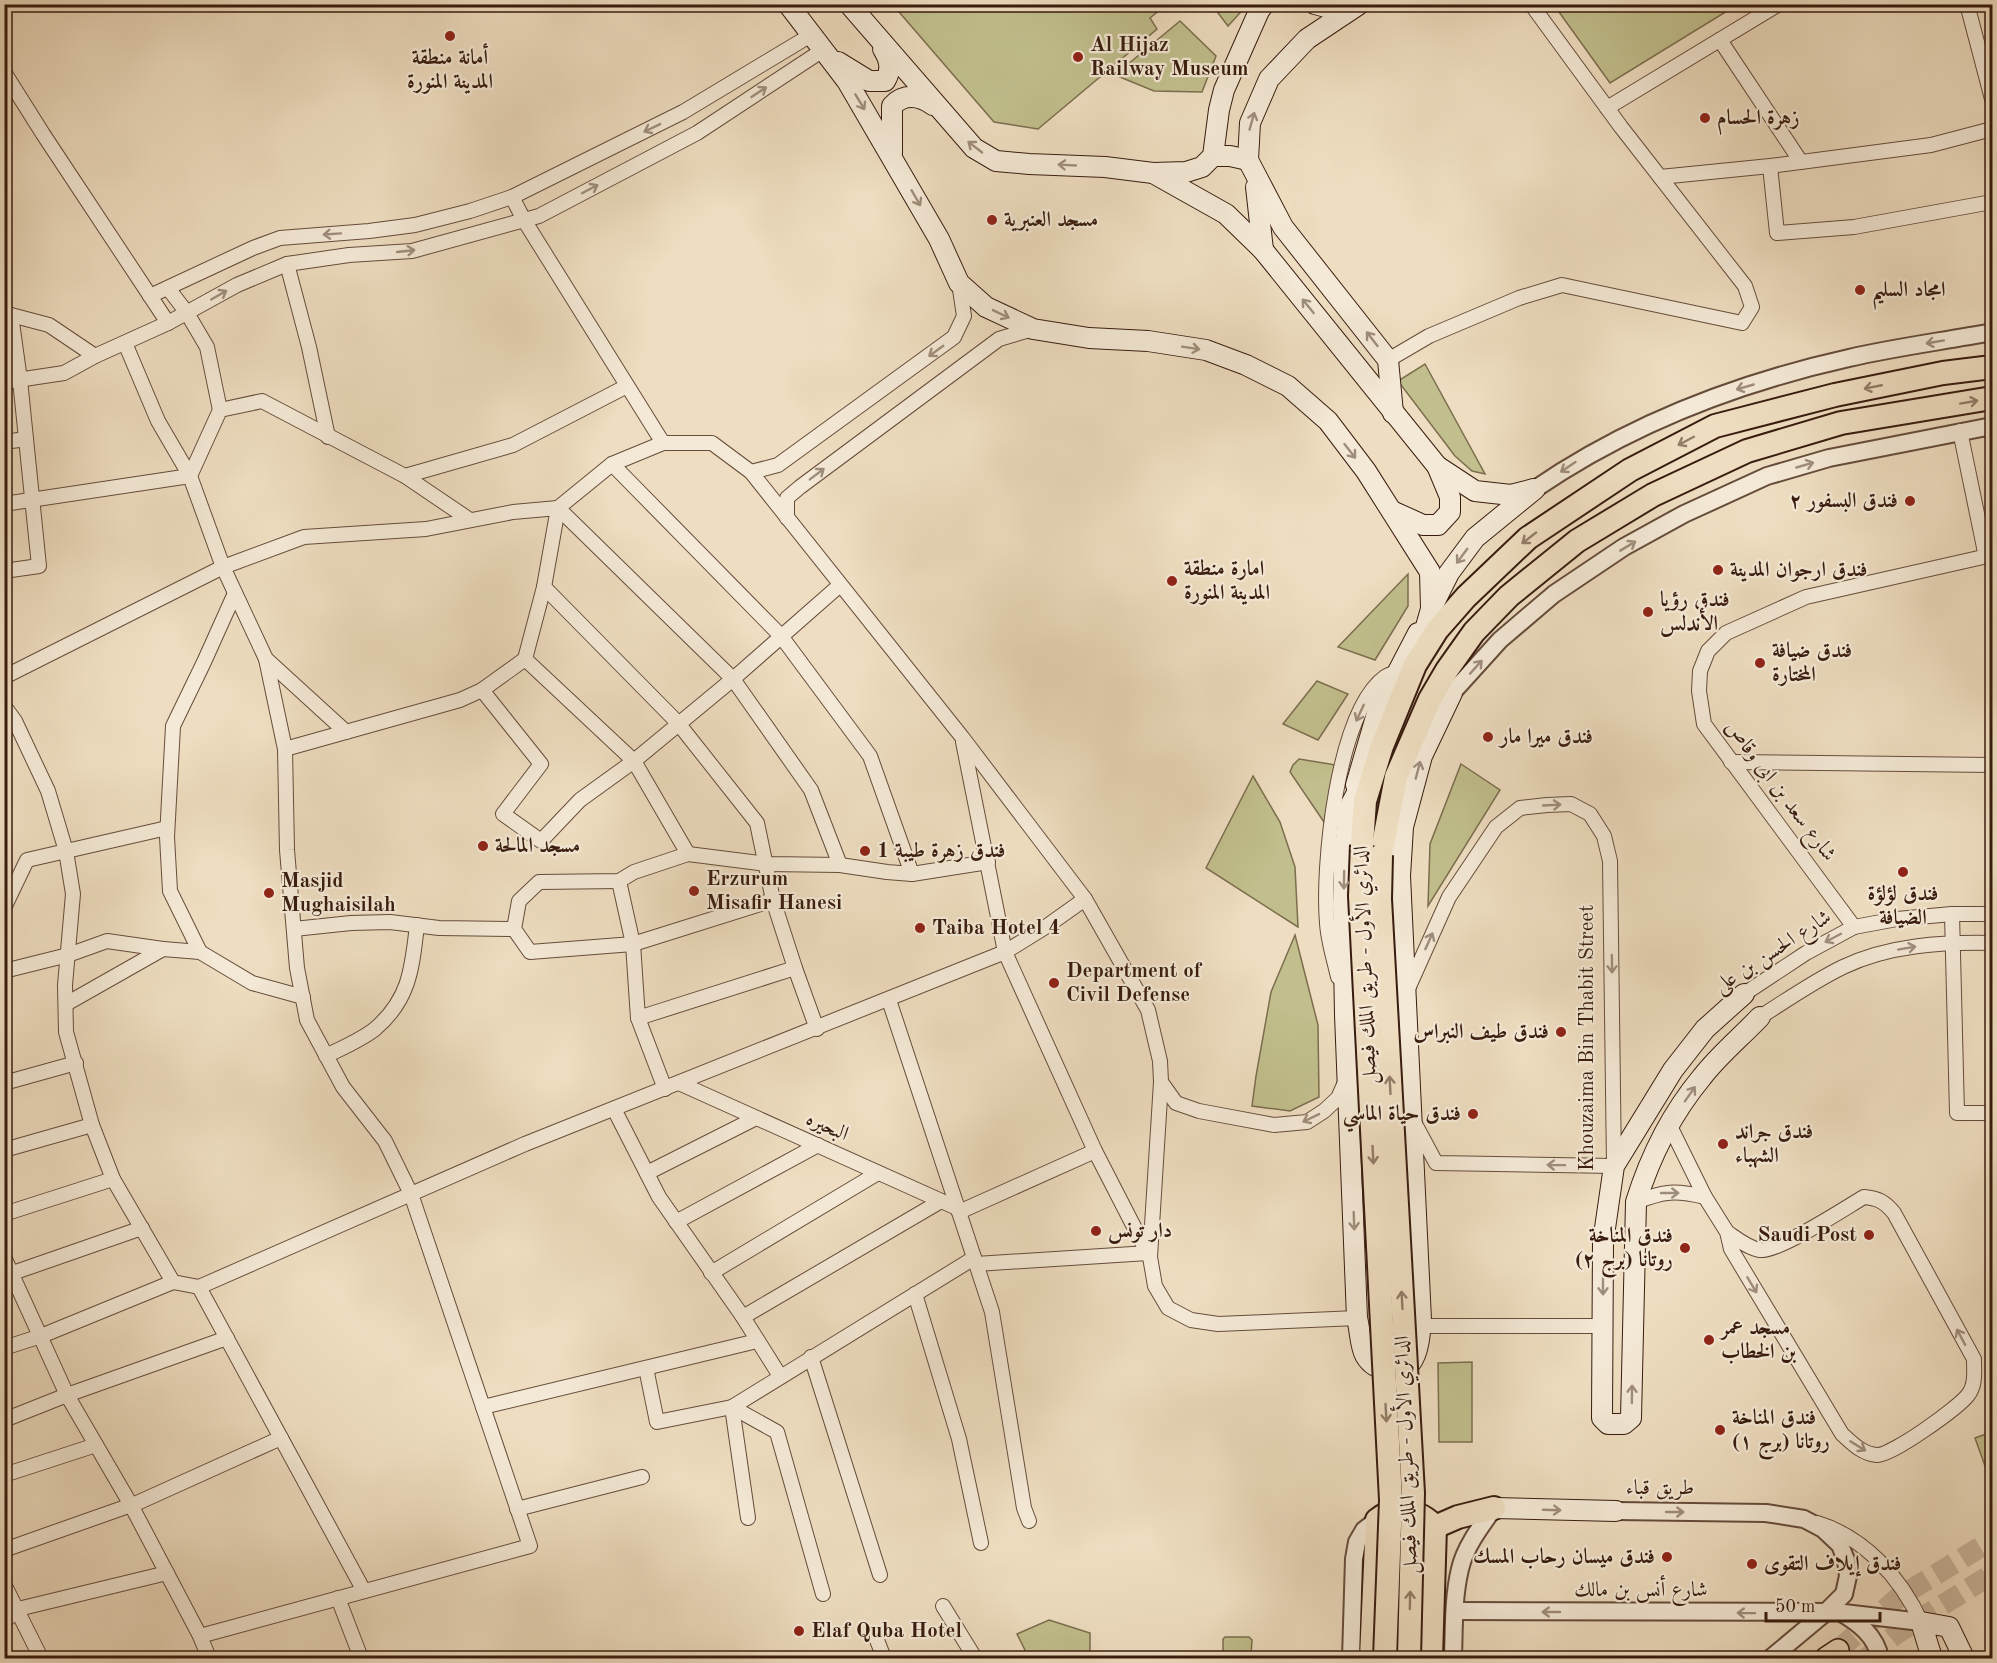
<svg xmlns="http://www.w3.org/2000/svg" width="1997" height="1663" font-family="'Old Standard TT',Amiri,serif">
<rect width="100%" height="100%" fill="#eeddc0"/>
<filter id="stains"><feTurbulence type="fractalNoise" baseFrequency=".00333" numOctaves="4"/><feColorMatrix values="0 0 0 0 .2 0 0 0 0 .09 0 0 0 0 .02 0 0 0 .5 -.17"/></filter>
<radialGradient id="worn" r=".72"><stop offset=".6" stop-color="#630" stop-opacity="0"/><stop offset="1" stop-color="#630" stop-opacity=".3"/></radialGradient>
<g fill="#c1bf8d" stroke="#7c6e4e" stroke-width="1.5">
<polygon points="893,5 1166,5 1150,18 1157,29 1038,129 994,122"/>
<polygon points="1212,5 1247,5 1228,26"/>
<polygon points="1554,5 1737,5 1610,83"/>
<polygon points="1180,21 1216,56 1202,92 1154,91 1115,75"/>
<polygon points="1425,364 1485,474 1472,471 1455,456 1398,381"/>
<polygon points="1408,574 1408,606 1375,660 1338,647"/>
<polygon points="1317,681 1348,694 1318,740 1283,724"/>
<polygon points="1299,759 1336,765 1324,822 1290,772 1293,765"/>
<polygon points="1461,764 1500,790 1428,906 1430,844"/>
<polygon points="1253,776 1280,822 1295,867 1298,927 1206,868"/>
<polygon points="1295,935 1318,1025 1319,1097 1290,1111 1252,1106 1256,1076 1271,992"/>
<polygon points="1472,1362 1472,1442 1439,1442 1438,1363"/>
<polygon points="1986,1434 1992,1454 1992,1477 1985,1466 1975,1438"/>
<polygon points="1049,1620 1090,1633 1090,1658 1029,1658 1017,1634"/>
<polygon points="1225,1637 1249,1637 1252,1640 1251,1656 1242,1656 1241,1658 1234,1658 1234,1657 1223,1656 1223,1639"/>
</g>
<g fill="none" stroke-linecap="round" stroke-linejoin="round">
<g stroke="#cab69d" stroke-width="21" stroke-dasharray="21 10" stroke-linecap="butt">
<polyline points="1838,1650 1899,1597 1992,1540"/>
<polyline points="1867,1658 1896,1634 1992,1574"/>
</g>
<defs>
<g id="minor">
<polyline points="1967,4 1992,99"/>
<polyline points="1720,40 1801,162"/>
<polyline points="4,72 43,134 168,323"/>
<polyline points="1607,108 1779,4"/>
<polyline points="1770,166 1777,233 1854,227 1992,202"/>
<polyline points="1660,177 1770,166 1931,145 1992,129"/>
<polyline points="512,197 524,220 663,443"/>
<polyline points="287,264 309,347 328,437"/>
<polyline points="168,288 187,313 207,347 220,410"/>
<polyline points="150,296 253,248 280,238 369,231 415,225 470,211 512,197 683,112 811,35"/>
<polyline points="4,315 11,315 49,325 95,356"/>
<polyline points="125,343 158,421 190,476 223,567 266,659 346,732"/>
<polyline points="1388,360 1429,336 1519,298 1562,285 1742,323 1752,307 1745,286 1621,127 1531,4"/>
<polyline points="4,382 64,373 95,356 168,323 237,285 287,264 349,255 412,251 539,216 697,133 823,50"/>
<polyline points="1960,431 1986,557"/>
<polyline points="4,442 26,439"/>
<polyline points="612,464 781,636 870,756 912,874"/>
<polyline points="751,472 778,465 954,337 964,316 959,283"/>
<polyline points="405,476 513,445 627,386"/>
<polyline points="4,504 190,476 220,410 262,401 405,476 470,520"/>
<polyline points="787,518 787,498 800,487 999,339 1033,329"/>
<polyline points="4,571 39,566 20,380 11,315"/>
<polyline points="544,587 678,723 757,823 773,900"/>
<polyline points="525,659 634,761 688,854"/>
<polyline points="4,677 223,567 304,537 426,529 513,512 558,508 733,679 811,790 840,865"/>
<polyline points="4,706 15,721 48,791 66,851 73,894 65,985 66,1032 92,1125 113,1179 173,1282 199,1287 525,1144 1005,952 1047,926 1085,899 962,737 751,472 712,443 663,443 612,464 558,508 544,587 525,659 482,690 541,764 503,814 541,841 580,800 634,761 733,679 840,585"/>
<polyline points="963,742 1005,952 1095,1151 1149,1256"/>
<polyline points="285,749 460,700 482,690"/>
<polyline points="1731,762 1992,765"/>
<polyline points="619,881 633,944 638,1018"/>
<polyline points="1085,899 1148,1010 1160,1061 1161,1082 1150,1257 1155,1286 1168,1308 1191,1320 1218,1324 1357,1318"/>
<polyline points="4,908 27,860 167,828"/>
<polyline points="1952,914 1957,1113 1992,1113"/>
<polyline points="1854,927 1704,724 1699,691 1700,671 1708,651 1726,633 1806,597 1992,555"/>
<polyline points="294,929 351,923 390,922 439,928 514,929"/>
<polyline points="200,952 170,891 167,837 173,726 204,662 235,593"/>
<polyline points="795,968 817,1029"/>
<polyline points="4,971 68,955 107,941 163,949"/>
<path d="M 1338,977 C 1334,959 1328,941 1327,923 C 1322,866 1337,712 1385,677 C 1389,674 1394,673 1398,671"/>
<polyline points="1407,991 1449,897 1496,827 1520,808 1547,805 1571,804 1590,814 1604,836 1610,861 1614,1166 1436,1163 1414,1122"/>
<polyline points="1744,994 1806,953 1854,927 1897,919 1952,914 1992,914"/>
<polyline points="889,1000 992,1312 1024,1508 1029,1521"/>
<polyline points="66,1004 163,949 200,952 252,983 303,997"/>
<path d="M 1760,1017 C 1787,1000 1814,981 1843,967 C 1889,945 1942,942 1992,943"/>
<path d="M 326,1056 C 342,1048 361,1040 375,1029 C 410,999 412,968 417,925"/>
<polyline points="1161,1082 1176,1103 1199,1111 1274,1125 1307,1122 1324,1111 1338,1098 1346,1080"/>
<polyline points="4,1083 76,1063"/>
<polyline points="679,1083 957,1208"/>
<polyline points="665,1089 638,1018 795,968 773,900 633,944 530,952 514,929 519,901 539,882 619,881 634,872 688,854 767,864 840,865 887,872 912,874 988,862"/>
<polyline points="614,1109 659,1197 743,1317 780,1376"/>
<path d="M 1669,1124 L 1705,1197 L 1727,1232 L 1731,1249 L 1842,1434 C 1852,1443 1862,1454 1877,1455 C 1891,1456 1958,1408 1968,1395 C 1976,1385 1974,1371 1974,1359 L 1894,1213 C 1885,1202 1878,1198 1864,1197 C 1845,1208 1777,1253 1760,1250 C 1748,1248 1737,1239 1727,1232"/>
<polyline points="4,1150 92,1125"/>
<polyline points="647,1173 756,1118"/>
<path d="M 1636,1202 C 1664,1191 1675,1190 1705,1197"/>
<polyline points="959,1212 1095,1151"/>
<polyline points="4,1214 113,1179"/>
<polyline points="676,1222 818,1145"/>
<polyline points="4,1257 67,1395 131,1505 200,1636 209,1658"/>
<polyline points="976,1264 1148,1253"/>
<polyline points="711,1273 878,1173"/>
<polyline points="4,1276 142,1228"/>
<polyline points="199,1287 364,1591"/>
<polyline points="915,1294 959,1439 981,1543"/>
<polyline points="743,1317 941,1201"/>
<polyline points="1421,1326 1603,1326"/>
<polyline points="4,1348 41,1336 173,1282"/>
<polyline points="811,1357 880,1575"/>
<polyline points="646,1368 657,1422 732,1407 974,1258"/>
<polyline points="483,1407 757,1341"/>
<polyline points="732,1407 777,1432 823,1594"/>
<polyline points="732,1407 748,1518"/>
<polyline points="4,1420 67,1395 227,1338"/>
<polyline points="4,1475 96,1445"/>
<polyline points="517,1509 642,1477"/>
<path d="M 1817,1523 C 1864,1537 1901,1578 1921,1622"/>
<polyline points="4,1550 137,1503 281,1438"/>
<polyline points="4,1584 41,1658"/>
<polyline points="338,1598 361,1658"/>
<polyline points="943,1606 975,1658"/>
<polyline points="4,1622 18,1609 167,1573"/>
<polyline points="875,1635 884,1658"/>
<polyline points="200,1636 530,1546 411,1194 385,1141 343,1087 307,1020 297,968 287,850 285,749 266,659"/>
</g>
<g id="tertiary">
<path d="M 1535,489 C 1630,424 1737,383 1849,358 C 1896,347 1945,341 1992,332"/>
<polyline points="1439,696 1452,693 1500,640 1554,594 1624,547 1684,514 1767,476 1829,458 1992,426"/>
<polyline points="1616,1511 1766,1513 1804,1519 1823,1529 1840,1545 1846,1560 1848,1576 1844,1594 1826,1612 1771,1658"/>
<path d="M 1455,1611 L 1840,1612 C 1859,1623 1876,1636 1880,1658"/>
<polyline points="1844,1613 1921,1622"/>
<polyline points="1351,1658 1354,1559 1357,1542 1364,1530 1377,1520"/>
<path d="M 1453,1658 C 1454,1630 1453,1598 1460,1569 C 1465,1547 1481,1526 1494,1508"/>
</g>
<g id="secondary">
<polyline points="788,4 847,81 939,239 959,283 986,307 1033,329 1089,338 1148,341 1206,350 1246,365 1288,386 1328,421 1366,471 1430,572 1431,609 1419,651"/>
<polyline points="849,4 974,148 996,161 1029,164 1105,167 1153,173 1186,172 1202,167 1213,156 1219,110 1224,90 1259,11 1264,4"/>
<polyline points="1315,4 1337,10 1353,6"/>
<polyline points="1358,5 1307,39 1269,79 1250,123 1248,160 1283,227 1388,360 1393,413"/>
<path d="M 838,62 L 869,81 L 885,81 C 892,70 890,60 883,49"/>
<path d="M 892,153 L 892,106 C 904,93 919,95 933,105"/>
<polyline points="1213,156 1230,156 1248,160"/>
<polyline points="1153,173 1226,214 1263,250 1437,466 1450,497 1450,512 1438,525 1423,525 1392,511"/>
<polyline points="1256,187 1263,250"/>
<polyline points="1437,466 1475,491 1511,495 1534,489"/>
<polyline points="1432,607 1449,573 1475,538 1535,489"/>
<path d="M 1367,774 L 1350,806 L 1344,856 L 1343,906 L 1345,1015 L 1357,1318 C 1360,1329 1360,1346 1365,1355 C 1371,1365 1377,1368 1388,1370 C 1417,1377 1420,1340 1421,1320 L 1400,876 L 1403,827 L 1422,756 L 1452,693"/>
<polyline points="1356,785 1378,710 1418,633"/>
<path d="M 1744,994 L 1705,1029 L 1673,1070 L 1614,1166 L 1603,1242 L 1602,1418 L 1608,1424 L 1624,1424 L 1631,1418 L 1636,1202 C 1650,1157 1672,1113 1702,1077 C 1719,1055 1741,1037 1760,1017"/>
<polyline points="1494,1508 1616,1511"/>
<polyline points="1932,1658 1921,1622 1949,1627 1964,1658"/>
</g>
<polyline id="primary" points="1826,1658 1838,1650"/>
<g id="trunk">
<polyline points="1362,845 1365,801 1382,746 1415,665 1437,630 1466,597 1528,538 1630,470 1715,426 1835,395 1943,373 1992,367"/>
<polyline points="1381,855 1396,777 1430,699 1447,670 1474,632 1509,596 1577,541 1653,495 1747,451 1841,423 1992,398"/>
<path d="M 1371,1658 L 1377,1520 C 1395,1505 1420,1510 1435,1527"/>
<polyline points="1431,1658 1435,1527 1458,1517 1494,1508"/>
</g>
</defs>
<use href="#minor" stroke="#664c3b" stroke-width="16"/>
<use href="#tertiary" stroke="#664c3b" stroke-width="20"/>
<use href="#secondary" stroke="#381c0f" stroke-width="22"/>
<use href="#primary" stroke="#381c0f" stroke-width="24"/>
<use href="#trunk" stroke="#381c0f" stroke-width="26"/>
<use href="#minor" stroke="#f4e9d6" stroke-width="14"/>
<use href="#tertiary" stroke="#f4e9d6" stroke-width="16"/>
<use href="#secondary" stroke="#f4e9d6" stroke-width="20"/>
<use href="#primary" stroke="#eeddc0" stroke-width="21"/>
<use href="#trunk" stroke="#eeddc0" stroke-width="22"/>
<defs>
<g id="trunk-bridge">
<polyline points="1362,845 1360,896 1391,1500 1385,1658"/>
<polyline points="1381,855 1380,899 1413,1493 1409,1658"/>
</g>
</defs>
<use href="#trunk-bridge" stroke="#381c0f" stroke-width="26" stroke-linecap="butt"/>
<use href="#trunk-bridge" stroke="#eeddc0" stroke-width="22"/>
</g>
<defs><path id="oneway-shaft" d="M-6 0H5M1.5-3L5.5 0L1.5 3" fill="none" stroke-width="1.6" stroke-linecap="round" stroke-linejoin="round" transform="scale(1.5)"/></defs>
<g stroke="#9f8d7c">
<use href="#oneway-shaft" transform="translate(759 92) rotate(-33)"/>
<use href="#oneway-shaft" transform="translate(860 102) rotate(59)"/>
<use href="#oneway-shaft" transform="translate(1252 121) rotate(-74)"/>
<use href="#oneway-shaft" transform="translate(652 128) rotate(154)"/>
<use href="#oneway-shaft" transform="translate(975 147) rotate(-142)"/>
<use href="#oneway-shaft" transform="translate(1067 165) rotate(-177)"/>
<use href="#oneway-shaft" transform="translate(590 189) rotate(-28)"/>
<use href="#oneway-shaft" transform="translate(916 198) rotate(60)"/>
<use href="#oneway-shaft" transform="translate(332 234) rotate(176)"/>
<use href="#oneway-shaft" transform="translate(406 251) rotate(-6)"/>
<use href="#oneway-shaft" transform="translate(219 295) rotate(-30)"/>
<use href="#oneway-shaft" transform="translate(1308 306) rotate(-129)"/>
<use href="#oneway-shaft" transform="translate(1001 314) rotate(26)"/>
<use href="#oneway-shaft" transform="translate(1372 339) rotate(-128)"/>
<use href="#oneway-shaft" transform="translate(1935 342) rotate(170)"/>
<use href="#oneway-shaft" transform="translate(1191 348) rotate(9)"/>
<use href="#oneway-shaft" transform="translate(936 351) rotate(144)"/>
<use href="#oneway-shaft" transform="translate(1745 387) rotate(164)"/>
<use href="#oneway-shaft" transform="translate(1350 451) rotate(52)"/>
<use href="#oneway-shaft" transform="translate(1805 465) rotate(-16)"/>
<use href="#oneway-shaft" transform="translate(1568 467) rotate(146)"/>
<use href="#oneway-shaft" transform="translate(817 474) rotate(-37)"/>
<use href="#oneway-shaft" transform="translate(1628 546) rotate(-31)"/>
<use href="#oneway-shaft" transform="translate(1462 556) rotate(126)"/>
<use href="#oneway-shaft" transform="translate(1476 667) rotate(-48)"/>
<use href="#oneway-shaft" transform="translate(1360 713) rotate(115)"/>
<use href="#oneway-shaft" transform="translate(1418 770) rotate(-75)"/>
<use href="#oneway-shaft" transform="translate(1552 805) rotate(-3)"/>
<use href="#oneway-shaft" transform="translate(1344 880) rotate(91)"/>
<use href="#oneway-shaft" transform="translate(1833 938) rotate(152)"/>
<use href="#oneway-shaft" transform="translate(1429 941) rotate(-66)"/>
<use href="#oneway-shaft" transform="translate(1907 948) rotate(-10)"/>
<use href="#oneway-shaft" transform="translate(1612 964) rotate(89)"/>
<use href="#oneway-shaft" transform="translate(1690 1094) rotate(-55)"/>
<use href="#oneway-shaft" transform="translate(1311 1118) rotate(154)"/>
<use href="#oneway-shaft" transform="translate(1556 1165) rotate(-179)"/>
<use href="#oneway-shaft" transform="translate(1670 1193)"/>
<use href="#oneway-shaft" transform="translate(1354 1221) rotate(88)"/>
<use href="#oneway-shaft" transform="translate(1752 1285) rotate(59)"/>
<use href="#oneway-shaft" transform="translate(1603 1286) rotate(90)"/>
<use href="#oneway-shaft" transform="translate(1961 1337) rotate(-118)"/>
<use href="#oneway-shaft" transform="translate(1632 1394) rotate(-89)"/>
<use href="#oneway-shaft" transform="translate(1858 1446) rotate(32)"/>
<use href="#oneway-shaft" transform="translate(1552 1510) rotate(2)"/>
<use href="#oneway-shaft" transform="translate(1675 1512)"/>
<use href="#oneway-shaft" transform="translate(1551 1612) rotate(-180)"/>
<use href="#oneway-shaft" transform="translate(1746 1613) rotate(-179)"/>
</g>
<g stroke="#937c68">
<use href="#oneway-shaft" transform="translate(1873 387) rotate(169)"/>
<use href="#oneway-shaft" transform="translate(1969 402) rotate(-10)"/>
<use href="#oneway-shaft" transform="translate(1686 441) rotate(152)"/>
<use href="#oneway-shaft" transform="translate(1529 538) rotate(142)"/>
<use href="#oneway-shaft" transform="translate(1390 1085) rotate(-93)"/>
<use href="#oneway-shaft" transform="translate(1373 1155) rotate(87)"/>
<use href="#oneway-shaft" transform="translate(1402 1300) rotate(-93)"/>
<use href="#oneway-shaft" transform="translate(1386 1413) rotate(87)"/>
<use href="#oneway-shaft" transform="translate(1410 1600) rotate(-89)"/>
</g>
<g fill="#8f2418" stroke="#f4e9d6" stroke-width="2">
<circle cx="450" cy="36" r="6"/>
<circle cx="1078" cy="57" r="6"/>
<circle cx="1705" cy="118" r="6"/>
<circle cx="992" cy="220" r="6"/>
<circle cx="1860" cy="290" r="6"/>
<circle cx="1910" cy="501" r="6"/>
<circle cx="1718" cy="570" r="6"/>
<circle cx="1172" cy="581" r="6"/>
<circle cx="1648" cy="612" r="6"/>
<circle cx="1760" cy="663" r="6"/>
<circle cx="1488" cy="737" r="6"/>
<circle cx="483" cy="846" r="6"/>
<circle cx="865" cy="851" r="6"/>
<circle cx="1903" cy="872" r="6"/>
<circle cx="694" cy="891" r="6"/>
<circle cx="269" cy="893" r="6"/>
<circle cx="920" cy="928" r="6"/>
<circle cx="1054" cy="983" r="6"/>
<circle cx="1561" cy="1032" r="6"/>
<circle cx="1473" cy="1114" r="6"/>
<circle cx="1723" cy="1144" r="6"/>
<circle cx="1096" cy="1231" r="6"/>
<circle cx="1869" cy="1235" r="6"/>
<circle cx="1685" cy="1248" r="6"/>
<circle cx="1709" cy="1340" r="6"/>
<circle cx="1720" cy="1430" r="6"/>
<circle cx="1667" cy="1557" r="6"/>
<circle cx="1752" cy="1564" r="6"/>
<circle cx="799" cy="1631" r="6"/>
</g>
<g text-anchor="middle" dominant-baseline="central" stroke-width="4.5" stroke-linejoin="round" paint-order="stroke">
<g font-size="21" font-weight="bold" fill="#381c0f" stroke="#f4e9d6" text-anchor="start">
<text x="1090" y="45">Al Hijaz<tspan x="1090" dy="24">Railway Museum</tspan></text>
<text x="450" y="58" text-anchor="middle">أمانة منطقة<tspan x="450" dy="24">المدينة المنورة</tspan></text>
<text x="1717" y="118">زهرة الحسام</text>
<text x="1004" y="220">مسجد العنبرية</text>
<text x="1872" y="290">امجاد السلیم</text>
<text x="1898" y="501" text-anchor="end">فندق البسفور ٢</text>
<text x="1184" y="569">امارة منطقة<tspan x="1184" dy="24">المدينة المنورة</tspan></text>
<text x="1730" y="570">فندق ارجوان المدينة</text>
<text x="1660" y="600">فندق رؤيا<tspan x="1660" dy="24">الأندلس</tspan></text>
<text x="1772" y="651">فندق ضيافة<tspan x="1772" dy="24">المختارة</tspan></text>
<text x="1500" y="737">فندق ميرا مار</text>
<text x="495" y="846">مسجد المالحة</text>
<text x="877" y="851">فندق زهرة طيبة 1</text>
<text x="706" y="879">Erzurum<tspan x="706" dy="24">Misafir Hanesi</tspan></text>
<text x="281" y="881">Masjid<tspan x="281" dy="24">Mughaisilah</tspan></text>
<text x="1903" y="894" text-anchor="middle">فندق لؤلؤة<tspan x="1903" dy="24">الضيافة</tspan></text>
<text x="932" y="928">Taiba Hotel 4</text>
<text x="1066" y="971">Department of<tspan x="1066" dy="24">Civil Defense</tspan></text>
<text x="1549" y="1032" text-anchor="end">فندق طيف النبراس</text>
<text x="1461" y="1114" text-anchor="end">فندق حياة الماسي</text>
<text x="1735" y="1132">فندق جراند<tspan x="1735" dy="24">الشهباء</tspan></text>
<text x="1108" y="1231">دار تونس</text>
<text x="1857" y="1235" text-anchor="end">Saudi Post</text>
<text x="1673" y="1236" text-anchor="end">فندق المناخة<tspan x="1673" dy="24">روتانا (برج ٢)</tspan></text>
<text x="1721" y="1328">مسجد عمر<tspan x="1721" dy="24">بن الخطاب</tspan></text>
<text x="1732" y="1418">فندق المناخة<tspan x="1732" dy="24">روتانا (برج ١)</tspan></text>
<text x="1655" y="1557" text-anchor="end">فندق ميسان رحاب المسك</text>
<text x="1764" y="1564">فندق إيلاف التقوى</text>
<text x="811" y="1631">Elaf Quba Hotel</text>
</g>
<g font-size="21" fill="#381c0f" stroke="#f4e9d6">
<text transform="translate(1780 791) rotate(53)">شارع سعد بن ابى وقاص</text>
<text transform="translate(1773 952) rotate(-33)">شارع الحسن بن على</text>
<text transform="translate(1366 965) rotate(-92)">الدائري الأول - طريق الملك فيصل</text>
<text transform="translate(1587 1038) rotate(-90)">Khouzaima Bin Thabit Street</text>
<text transform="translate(827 1127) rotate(24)">البحيره</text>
<text transform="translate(1407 1455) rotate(-92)">الدائري الأول - طريق الملك فيصل</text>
<text x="1660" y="1488">طريق قباء</text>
<text x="1641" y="1590">شارع أنس بن مالك</text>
</g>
</g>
<rect width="1997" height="1663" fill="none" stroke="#eeddc0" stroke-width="24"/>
<rect x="6" y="6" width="1985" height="1651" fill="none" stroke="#381c0f" stroke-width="3"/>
<rect x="12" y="12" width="1973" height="1639" fill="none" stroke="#381c0f" stroke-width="1.5"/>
<path d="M1766 1612v9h114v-9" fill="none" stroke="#381c0f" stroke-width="3"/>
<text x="1775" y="1612" font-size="18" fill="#381c0f" stroke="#f4e9d6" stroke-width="4.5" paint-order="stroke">50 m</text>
<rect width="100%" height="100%" filter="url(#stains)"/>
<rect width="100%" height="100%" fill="url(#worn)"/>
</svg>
